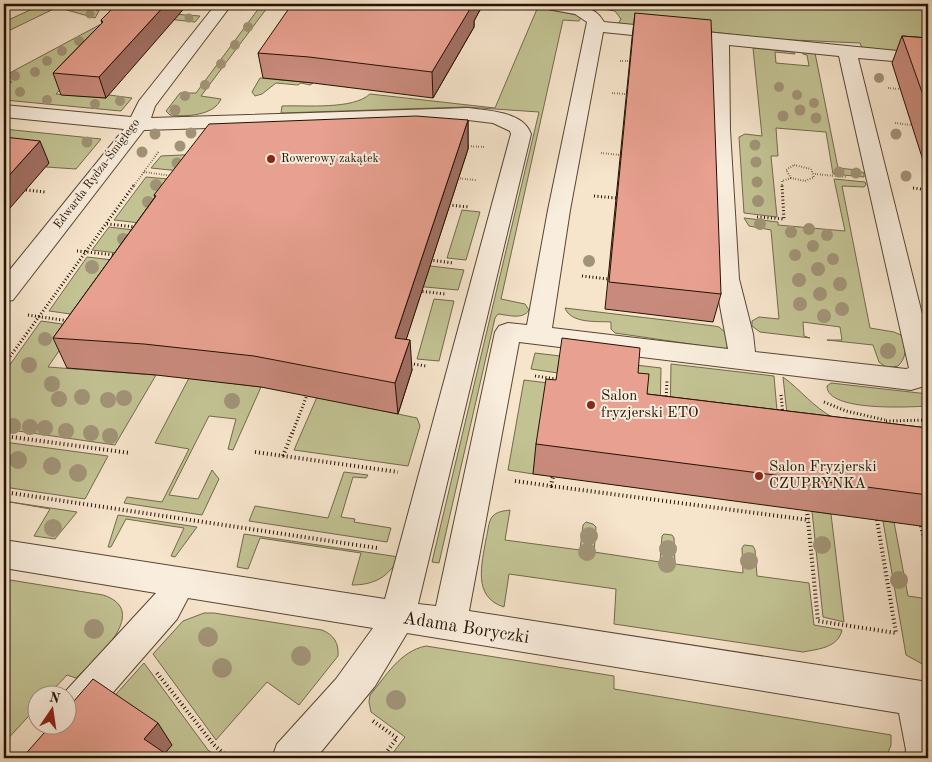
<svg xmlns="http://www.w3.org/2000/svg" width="932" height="762" font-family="'Old Standard TT',serif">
<rect width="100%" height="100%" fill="#f6e4cb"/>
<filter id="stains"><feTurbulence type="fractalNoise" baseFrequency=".004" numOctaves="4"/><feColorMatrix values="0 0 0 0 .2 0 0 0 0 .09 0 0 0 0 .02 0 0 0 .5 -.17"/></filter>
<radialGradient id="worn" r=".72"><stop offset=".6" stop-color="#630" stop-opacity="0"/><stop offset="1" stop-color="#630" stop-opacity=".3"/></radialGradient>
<g fill="#c2c293" stroke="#726a4a">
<polygon points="43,4 64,4 4,33 4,22"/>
<path d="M 262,4 L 270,4 L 201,96 L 221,99 C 214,116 185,117 170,115 L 166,111 L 180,93 L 196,93 Z"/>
<polygon points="575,4 928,4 928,54 862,48 860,43 771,39 687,29 618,24 621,19 615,11"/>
<polygon points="86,5 99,11 95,18 67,10"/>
<path d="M 526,5 L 582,16 L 579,21 L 563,20 L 501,299 L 525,304 L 529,310 C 523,320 508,315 498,314 L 495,318 L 439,563 L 432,562 L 539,112 L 465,107 L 281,113 L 282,106 C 305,105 353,110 370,94 L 495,108 L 537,9 L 519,7 Z"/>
<polygon points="116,10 200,16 195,22 131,15 56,94 106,98 109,95 132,98 121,111 4,100 4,95 6,92 4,92 4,87 12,82 4,78 4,76 103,23"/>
<polygon points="753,48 794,52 795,54 775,52 776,63 809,66 807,55 803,54 803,52 815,53 838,168 857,170 864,173 864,177 833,174 826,132 776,128 778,156 771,156 777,217 744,213 739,137 745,134 762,136"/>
<polygon points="260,78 313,83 310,85 301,83 298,85 276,83 262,94 255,96 252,92"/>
<polygon points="4,129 101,139 76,169 46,167 49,163 4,158"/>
<polygon points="202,154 190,172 151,168 161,156"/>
<polygon points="146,177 179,180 149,224 114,220"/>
<path d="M 834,179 L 865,182 L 866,185 L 864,187 L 842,186 L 870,328 L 894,332 L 901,335 C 907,346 907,357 898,366 L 887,368 L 879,362 L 873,345 L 827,340 L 842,340 L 840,327 L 803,322 L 804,336 L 810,338 L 760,332 L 752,326 L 752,321 L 759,317 L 779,319 L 771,230 L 749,226 L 744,218 L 778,222 L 778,225 L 845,231 Z"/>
<polygon points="462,210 480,212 466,260 447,258"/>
<polygon points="109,227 167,234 152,257 92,250"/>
<polygon points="87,257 122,261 85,316 49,311"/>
<polygon points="422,265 464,270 458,290 415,286"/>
<polygon points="434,299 454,301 439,361 417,359"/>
<path d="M 565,308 L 714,326 L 719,327 L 727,334 L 728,346 L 725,349 L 615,333 L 611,329 L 611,322 C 597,321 571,324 565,308 Z"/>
<polygon points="41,321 76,326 48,367 156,375 115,445 4,429 4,373"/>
<polygon points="535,353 661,368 660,414 558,373 531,369"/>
<polygon points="671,364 774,376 779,434 670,420"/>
<path d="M 783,377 C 801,390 814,408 834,418 L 789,433 Z"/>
<polygon points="189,378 261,387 233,450 228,449 236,419 209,416 169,495 198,499 212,470 219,479 202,515 124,503 127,497 162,502 189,449 155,443"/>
<polygon points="524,380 556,384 543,409 533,474 508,470"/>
<path d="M 831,383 L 928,394 L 928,406 C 910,407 827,412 827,386 Z"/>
<polygon points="317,397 417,418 420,426 408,466 294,450"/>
<polygon points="4,442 108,456 85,499 4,487"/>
<polygon points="344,472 368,475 366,478 353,477 341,517 355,519 354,522 391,528 387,542 249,521 255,506 328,518"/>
<polygon points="4,501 77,512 55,539 34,536 50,509"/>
<path d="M 510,510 L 505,540 L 580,550 L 583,525 L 586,522 L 593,524 L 596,527 L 594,552 L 660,562 L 662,536 L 664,534 L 672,535 L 674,538 L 675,564 L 743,573 L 742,548 L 744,545 L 753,546 L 755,550 L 757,576 L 809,583 L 814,625 L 842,630 C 838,648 818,649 803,652 L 614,624 L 616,589 L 509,574 L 504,607 C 472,597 482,564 486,539 C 488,533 488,522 492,517 C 497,511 504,511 510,510 Z"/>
<polygon points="812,511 831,514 844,622 823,617"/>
<polygon points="118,515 197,527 175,557 171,556 184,528 126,519 111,547 108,547"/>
<polygon points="883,521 894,522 908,596 928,599 928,667 906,655"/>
<path d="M 244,534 L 399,557 C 389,577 374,585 352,585 L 361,553 L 260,538 L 248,569 L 237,567 Z"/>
<path d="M 4,579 L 103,595 C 153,611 93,662 76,678 L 67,675 L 49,694 L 38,694 L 37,707 L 4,743 Z"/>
<path d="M 204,613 L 214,613 L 322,630 C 334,635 339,643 338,656 L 299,705 L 267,682 L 216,740 L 153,654 L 183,621 Z"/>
<path d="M 426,646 L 614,676 L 614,689 L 891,735 L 891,745 L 886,758 L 389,758 L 405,737 L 371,712 L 369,702 L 370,695 C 386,676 400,651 426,646 Z"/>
<polygon points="144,663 208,750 219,758 161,758 171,745 109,702"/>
</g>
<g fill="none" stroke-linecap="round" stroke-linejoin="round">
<defs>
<path id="minor" d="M 216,4 L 232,4 L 155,106 L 151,118 L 468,108 C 488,111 523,111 531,134 L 418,604 L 436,606 L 495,332 L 499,326 L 508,323 L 527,325 L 548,210 L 587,22 L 575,14 L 542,8 L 540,4 C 562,4 592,0 604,22 L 928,54 L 928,64 L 858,58 L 928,338 L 928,382 L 921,387 L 911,390 L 519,342 L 469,611 L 928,682 L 928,758 L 904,758 L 906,750 L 899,713 L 407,633 L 375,686 L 316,758 L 272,758 L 277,744 L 336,679 L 373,628 L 188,598 L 177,619 L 81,729 L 68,734 L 55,729 L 53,724 L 68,724 L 68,694 L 63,694 L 156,593 L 4,568 L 4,540 L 385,599 L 511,134 L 510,131 L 493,123 L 468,120 L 144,130 L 13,300 L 4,302 L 4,277 L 124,129 L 4,117 L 4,105 L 131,117 L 139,101 ZM 603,32 L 711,43 L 710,130 L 715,279 L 728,349 L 552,328 L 570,210 ZM 729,45 L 839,56 L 909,368 L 906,369 L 755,352 L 753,334 L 739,279 L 730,130 Z"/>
</defs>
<use href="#minor" stroke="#584633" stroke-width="2"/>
<g stroke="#231200" stroke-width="2" stroke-dasharray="0.5 2" stroke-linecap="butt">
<polyline points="107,8 116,8"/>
<polyline points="620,61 629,61"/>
<polyline points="888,88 900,89"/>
<polyline points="612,93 626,94"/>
<polyline points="895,123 912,125"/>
<polyline points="466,146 484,147"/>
<polyline points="601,153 620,155"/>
<polygon points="794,165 811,169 814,177 805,181 791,178 786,170"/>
<polyline points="144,172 173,176"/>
<polyline points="815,174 846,177"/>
<polyline points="455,178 476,180"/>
<polyline points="133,187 159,151"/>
<polyline points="782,187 782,181 791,178"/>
</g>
<g stroke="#231200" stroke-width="3" stroke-dasharray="1 2.5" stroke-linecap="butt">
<polyline points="913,188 928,190"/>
<polyline points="26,190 45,192"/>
<polyline points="594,196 616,198"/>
<polyline points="449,205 469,207"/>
<polyline points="757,217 784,219 782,185"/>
<polyline points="107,224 136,227"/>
<polyline points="77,251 115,255"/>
<polyline points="430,260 453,263"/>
<polyline points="582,276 608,279"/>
<polyline points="419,291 445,294"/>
<polyline points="28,315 69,321"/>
<polyline points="407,363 426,366"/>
<polyline points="4,365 134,185"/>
<polyline points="535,376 557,379"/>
<polyline points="781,395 783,414"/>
<polyline points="666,400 667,381"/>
<polyline points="824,402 846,411 885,420"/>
<polyline points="886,421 928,420"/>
<polyline points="292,434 307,395"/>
</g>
<g stroke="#231200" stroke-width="4" stroke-dasharray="1 3" stroke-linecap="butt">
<polyline points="4,436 130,453"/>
<polyline points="255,452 398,472"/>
<polyline points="283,456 292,433"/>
<polyline points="515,481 551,486 553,476"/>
<polyline points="551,486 809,520"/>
<polyline points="4,492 377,548"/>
<polyline points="807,510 818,621 896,633 877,520"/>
<polyline points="921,526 928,556"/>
<polyline points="923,533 928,534"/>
<polyline points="157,673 214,745 229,758"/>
<polyline points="373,721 397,738 382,758"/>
</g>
<use href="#minor" fill="#f9eddd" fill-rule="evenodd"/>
</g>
<g fill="#a19377">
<circle cx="90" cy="14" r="4.5"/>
<circle cx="189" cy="18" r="4.5"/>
<circle cx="248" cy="27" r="5"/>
<circle cx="79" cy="41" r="5"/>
<circle cx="235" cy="45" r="5"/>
<circle cx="62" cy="51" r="5"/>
<circle cx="47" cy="61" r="5"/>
<circle cx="221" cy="64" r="5"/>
<circle cx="35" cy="72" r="5"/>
<circle cx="15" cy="76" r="5"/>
<circle cx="879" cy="78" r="5"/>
<circle cx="205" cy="85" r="5"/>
<circle cx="779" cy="87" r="5"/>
<circle cx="20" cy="92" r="5"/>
<circle cx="797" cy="95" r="5"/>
<circle cx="185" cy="96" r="5"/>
<circle cx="47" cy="100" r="5"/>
<circle cx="120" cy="101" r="5"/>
<circle cx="814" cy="103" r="5"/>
<circle cx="95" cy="104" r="5"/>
<circle cx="175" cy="110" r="5.5"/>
<circle cx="800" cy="110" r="5.5"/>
<circle cx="783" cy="116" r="5.5"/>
<circle cx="816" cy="118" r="5.5"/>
<circle cx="191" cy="133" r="5.5"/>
<circle cx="155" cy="134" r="5.5"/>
<circle cx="896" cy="134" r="5.5"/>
<circle cx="87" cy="142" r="5.5"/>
<circle cx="755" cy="145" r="5.5"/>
<circle cx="180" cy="146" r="5.5"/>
<circle cx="142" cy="152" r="5.5"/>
<circle cx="756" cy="162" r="5.5"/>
<circle cx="177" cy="163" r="5.5"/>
<circle cx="839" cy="172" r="5.5"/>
<circle cx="856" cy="173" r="5.5"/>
<circle cx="906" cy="176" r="5.5"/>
<circle cx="757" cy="182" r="5.5"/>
<circle cx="156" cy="185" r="6"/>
<circle cx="758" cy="201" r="6"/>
<circle cx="148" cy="202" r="6"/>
<circle cx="760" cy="224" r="6"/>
<circle cx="809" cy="229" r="6"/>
<circle cx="791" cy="232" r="6"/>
<circle cx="827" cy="235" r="6"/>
<circle cx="123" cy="239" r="6"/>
<circle cx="813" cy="246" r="6"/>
<circle cx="795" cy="255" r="6"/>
<circle cx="833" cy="259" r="6"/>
<circle cx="589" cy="261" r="6"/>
<circle cx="92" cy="267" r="7"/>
<circle cx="818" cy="269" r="7"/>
<circle cx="799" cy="280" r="7"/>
<circle cx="840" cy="284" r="7"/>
<circle cx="820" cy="294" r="7"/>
<circle cx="800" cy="304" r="7"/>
<circle cx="842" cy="309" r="7"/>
<circle cx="824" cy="316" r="7"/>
<circle cx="45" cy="339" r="7"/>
<circle cx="888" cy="351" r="8"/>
<circle cx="29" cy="365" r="8"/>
<circle cx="52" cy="384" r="8"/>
<circle cx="82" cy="397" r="8"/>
<circle cx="124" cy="398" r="8"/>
<circle cx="59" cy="399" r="8"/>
<circle cx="108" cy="400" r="8"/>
<circle cx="232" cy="401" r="8"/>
<circle cx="13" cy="426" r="8"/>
<circle cx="30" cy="427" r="8"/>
<circle cx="45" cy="428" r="8"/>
<circle cx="66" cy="431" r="8"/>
<circle cx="91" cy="433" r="8"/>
<circle cx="110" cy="436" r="8"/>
<circle cx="18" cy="460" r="9"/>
<circle cx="52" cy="466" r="9"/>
<circle cx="78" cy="473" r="9"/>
<circle cx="53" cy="528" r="9"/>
<circle cx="589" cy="536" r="9"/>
<circle cx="822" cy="545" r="9"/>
<circle cx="668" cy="549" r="9"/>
<circle cx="587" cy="552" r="9"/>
<circle cx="749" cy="561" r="9"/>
<circle cx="667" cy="564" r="9"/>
<circle cx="899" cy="580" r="9"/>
<circle cx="94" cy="629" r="10"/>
<circle cx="208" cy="637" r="10"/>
<circle cx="301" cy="656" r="10"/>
<circle cx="222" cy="668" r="10"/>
<circle cx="396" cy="700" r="10"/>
</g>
<g fill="#c88a7c" stroke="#231200">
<polygon points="117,4 106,98 61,95 53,73 102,23 101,20"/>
<polygon points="481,8 474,21 474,27 433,98 313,83 263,78 258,53"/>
<polygon points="635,13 721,294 713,322 605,309 632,38"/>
<polygon points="902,36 928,38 928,176 892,63"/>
<polygon points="468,120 468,149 406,339 412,370 398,414 261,387 156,375 67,368 53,338 155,197 154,195"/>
<polygon points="638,373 647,394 928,428 928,527 533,474 536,444 556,380"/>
</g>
<g fill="#a27065" stroke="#231200">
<polygon points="166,4 188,4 106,98 99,77"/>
<polygon points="471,4 481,4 481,8 474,21 474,27 433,98 432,72"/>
<polygon points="468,120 468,149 397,368 395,338"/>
<polygon points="40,141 49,163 4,215 4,181"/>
<polygon points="410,340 412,370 398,414 395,383"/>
<polygon points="158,723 172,745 161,758 144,739"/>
</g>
<g fill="#e8a090" stroke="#231200">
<polygon points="117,4 166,4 99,77 53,73 103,22 101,20"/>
<polygon points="292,4 473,4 432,72 309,57 258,53"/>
<polygon points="635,13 711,20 721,294 609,282"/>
<polygon points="902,36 928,38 928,109"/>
<polygon points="416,116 468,120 395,338 410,340 395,383 254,356 144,344 53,338 156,196 154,195 209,124"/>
<polygon points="4,137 40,141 4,181"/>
<polygon points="562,338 640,348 638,373 649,374 647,394 928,428 928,495 536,444 546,379 556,380"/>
<polygon points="93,679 158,723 144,739 172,758 22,758 52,724 68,724 68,708"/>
</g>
<g fill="#8f2418" stroke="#f9eddd" stroke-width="2">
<circle cx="271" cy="159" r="5"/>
<circle cx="591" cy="405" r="5"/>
<circle cx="759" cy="476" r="5"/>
</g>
<g text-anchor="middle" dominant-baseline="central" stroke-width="4" stroke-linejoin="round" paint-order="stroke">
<g font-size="12" fill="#231200" stroke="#f9eddd" text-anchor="start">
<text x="281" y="159">Rowerowy zakątek</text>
</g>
<g font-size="12" fill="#231200" stroke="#f9eddd">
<text transform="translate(97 174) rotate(-53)">Edwarda Rydza-Śmigłego</text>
</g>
<g font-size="15" fill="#231200" stroke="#f9eddd" text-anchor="start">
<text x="601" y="396">Salon<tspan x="601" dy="17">fryzjerski ETO</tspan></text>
<text x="769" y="467">Salon Fryzjerski<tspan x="769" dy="17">CZUPRYNKA</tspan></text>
</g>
<g font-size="18" fill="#231200" stroke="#f9eddd">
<text transform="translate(466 628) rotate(9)">Adama Boryczki</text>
</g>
</g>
<rect width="932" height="762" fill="none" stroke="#f6e4cb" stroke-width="20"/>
<rect x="5" y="5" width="922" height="752" fill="none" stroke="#231200" stroke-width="2.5"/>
<rect x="10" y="10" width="912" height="742" fill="none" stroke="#231200"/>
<g transform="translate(52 710) rotate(13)"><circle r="24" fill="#f9eddd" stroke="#a39585"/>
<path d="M0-4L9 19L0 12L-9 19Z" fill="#8f2418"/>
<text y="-8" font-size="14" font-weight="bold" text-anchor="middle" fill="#231200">N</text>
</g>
<rect width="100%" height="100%" filter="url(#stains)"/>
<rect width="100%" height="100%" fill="url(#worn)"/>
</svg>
